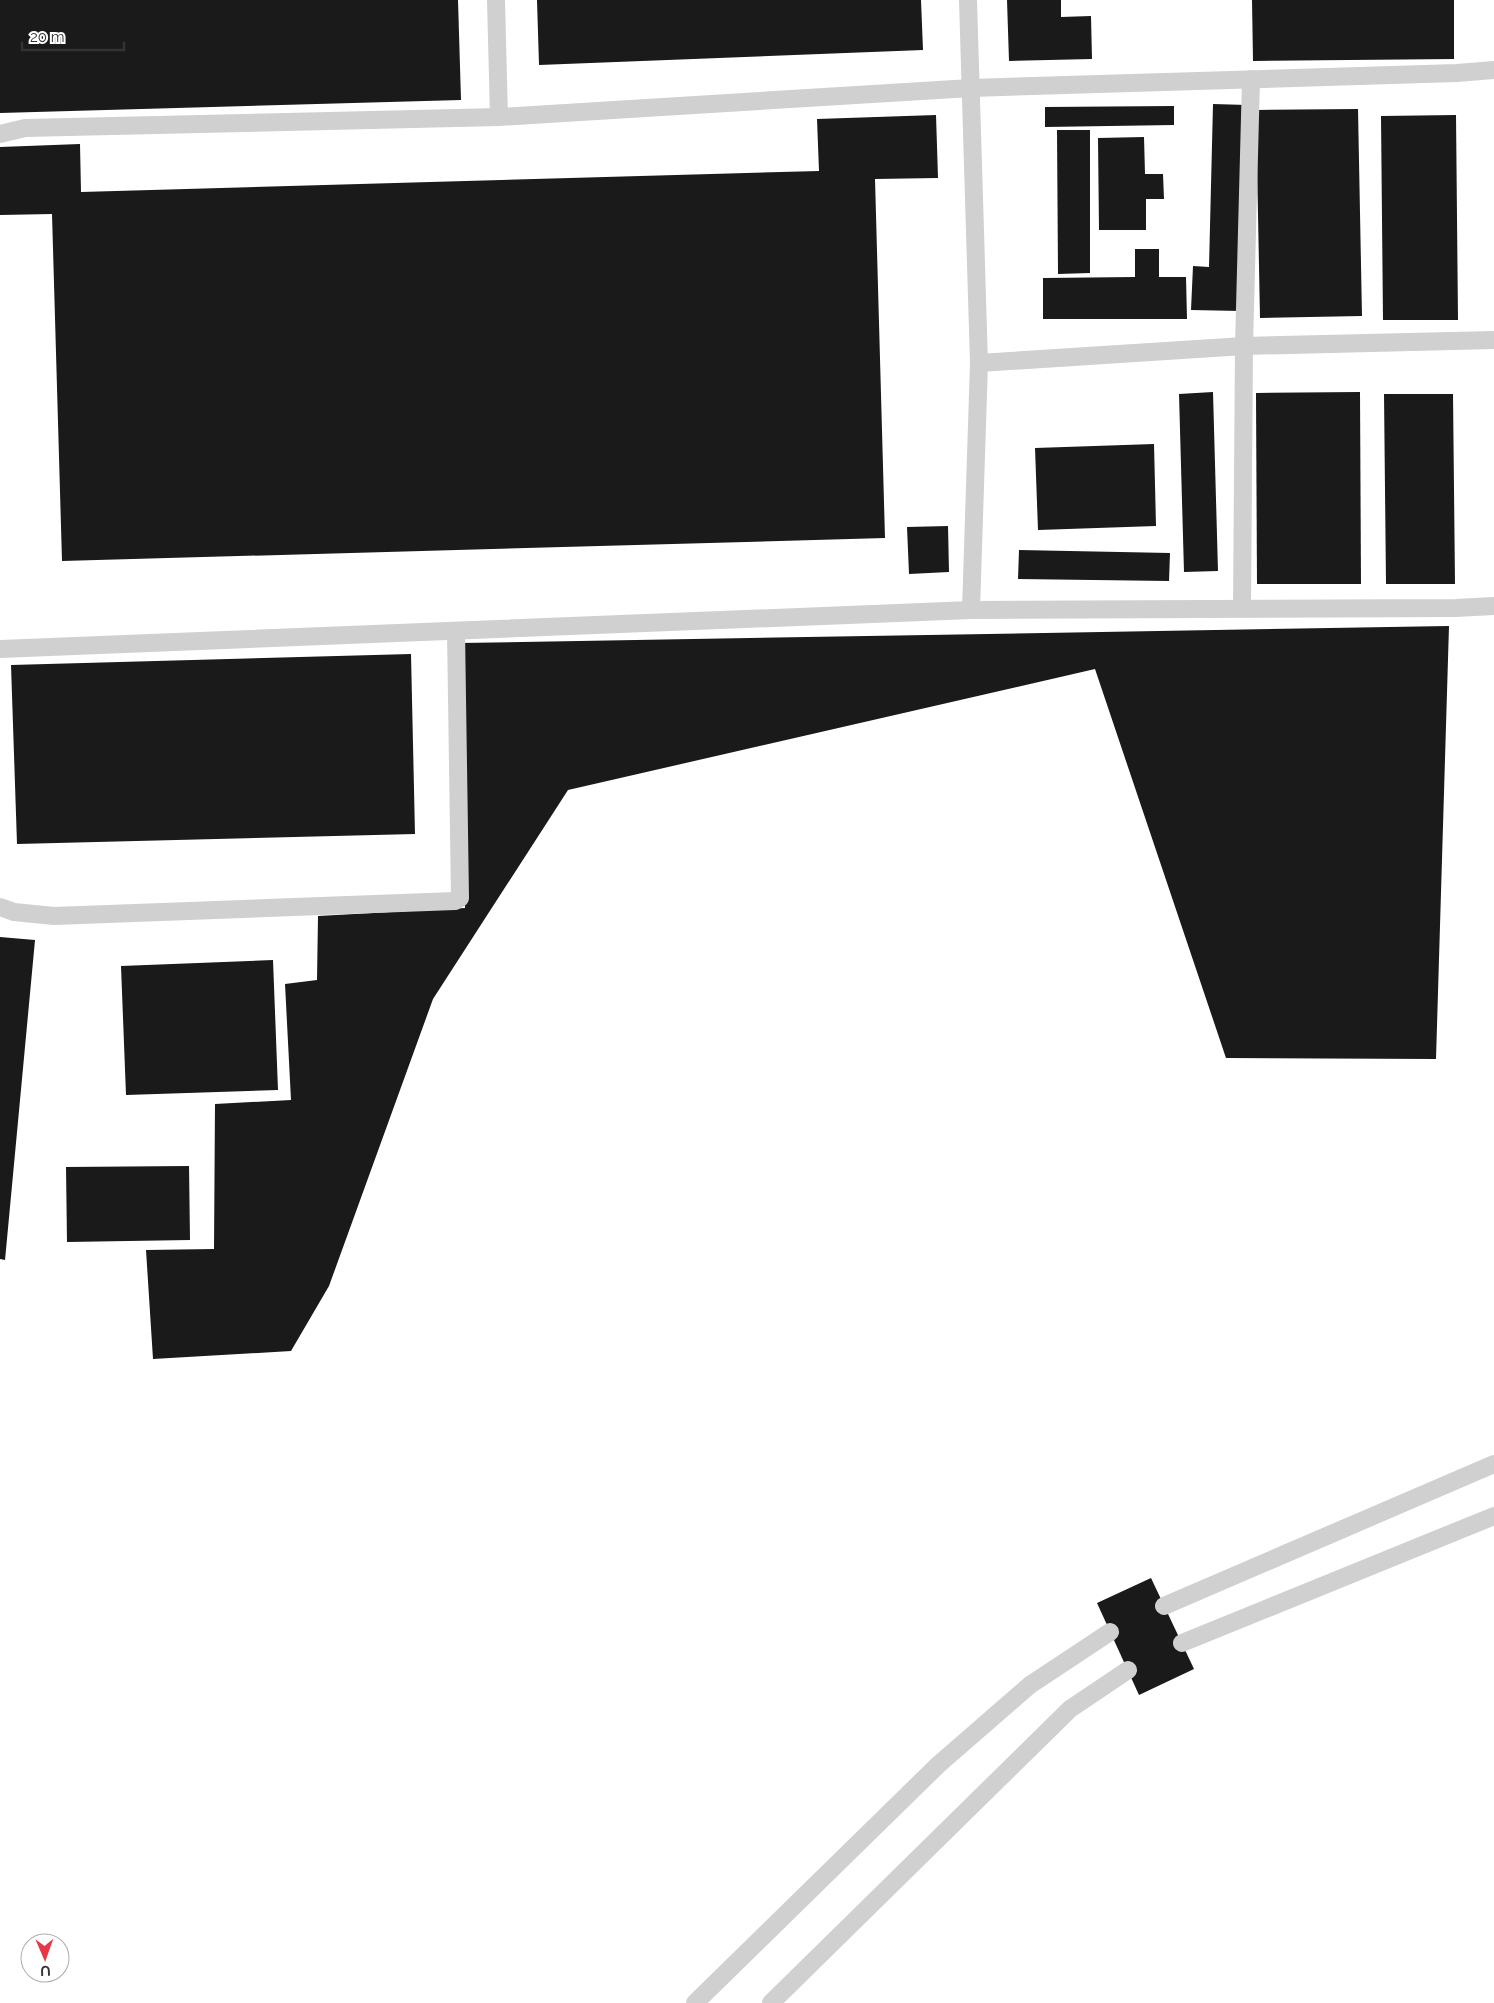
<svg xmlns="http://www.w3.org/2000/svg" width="1494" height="2003" font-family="Raleway,sans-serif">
<rect width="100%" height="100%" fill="#fff"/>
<g fill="#1a1a1a">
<polygon points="0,0 458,0 461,100 0,113"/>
<polygon points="537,0 921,0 923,50 539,65"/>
<polygon points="1007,0 1061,0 1061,17 1091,16 1092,59 1009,61"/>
<polygon points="1252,0 1454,0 1454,59 1253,61"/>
<polygon points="1213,104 1247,105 1241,311 1191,310 1193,266 1209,267"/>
<polygon points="1174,106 1174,125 1045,127 1045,107"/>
<polygon points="1358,109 1362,316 1260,318 1256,110"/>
<polygon points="936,115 938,178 875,179 885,538 62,561 52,214 0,215 0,147 80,144 81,192 819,171 817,119"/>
<polygon points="1456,115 1458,320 1383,320 1381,116"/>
<polygon points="1057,130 1090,130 1090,273 1058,274"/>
<polygon points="1144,137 1145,174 1163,174 1164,199 1146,199 1146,230 1099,230 1098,138"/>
<polygon points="1135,249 1159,249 1159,277 1186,277 1187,319 1043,319 1043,278 1135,277"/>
<polygon points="1213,392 1218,571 1184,572 1179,394"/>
<polygon points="1360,392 1361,584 1257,584 1256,393"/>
<polygon points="1384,394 1453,394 1455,584 1386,584"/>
<polygon points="1154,444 1156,526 1038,530 1035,448"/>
<polygon points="948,526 949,572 909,574 907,527"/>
<polygon points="1019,550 1170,553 1169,581 1018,579"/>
<polygon points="1449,626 1436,1059 1226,1058 1095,669 568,790 433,999 329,1286 291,1351 153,1359 146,1250 214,1249 215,1104 291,1100 285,984 317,980 318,916 465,908 460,643"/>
<polygon points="411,654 415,834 17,844 11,665"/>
<polygon points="0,937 35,940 5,1260 0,1259"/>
<polygon points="273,960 278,1090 126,1095 121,966"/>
<polygon points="189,1166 190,1240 67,1242 66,1167"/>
<polygon points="1151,1578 1194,1669 1139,1695 1097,1603"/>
</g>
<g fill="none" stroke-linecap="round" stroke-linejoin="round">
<g stroke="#d0d0d0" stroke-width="18">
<polyline points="496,0 499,117"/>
<polyline points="0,134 25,128 499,117 971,88 1457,73 1494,70"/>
<polyline points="979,363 1244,346 1494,340"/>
<polyline points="1242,608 1244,346 1251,79"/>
<polyline points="971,610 1456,608 1494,606"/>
<polyline points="0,649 971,610 979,363 968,0"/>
<polyline points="0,907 14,912 54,916 455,901 460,898 456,631"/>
<polyline points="1164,1606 1494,1464"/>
<polyline points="1182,1643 1494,1516"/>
<polyline points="695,2003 938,1765 1030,1685 1110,1632"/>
<polyline points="771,2003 1070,1709 1128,1670"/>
</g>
</g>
<g transform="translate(45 1958) rotate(178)"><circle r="24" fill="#ffffff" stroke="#adadad"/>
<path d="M0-4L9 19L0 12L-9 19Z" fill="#e63946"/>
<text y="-8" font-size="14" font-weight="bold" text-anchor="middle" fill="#333333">U</text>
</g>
<path d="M22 42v8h102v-8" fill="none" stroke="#333333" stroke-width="2.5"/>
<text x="30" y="42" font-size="15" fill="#333333" stroke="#ffffff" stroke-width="4" paint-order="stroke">20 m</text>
</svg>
